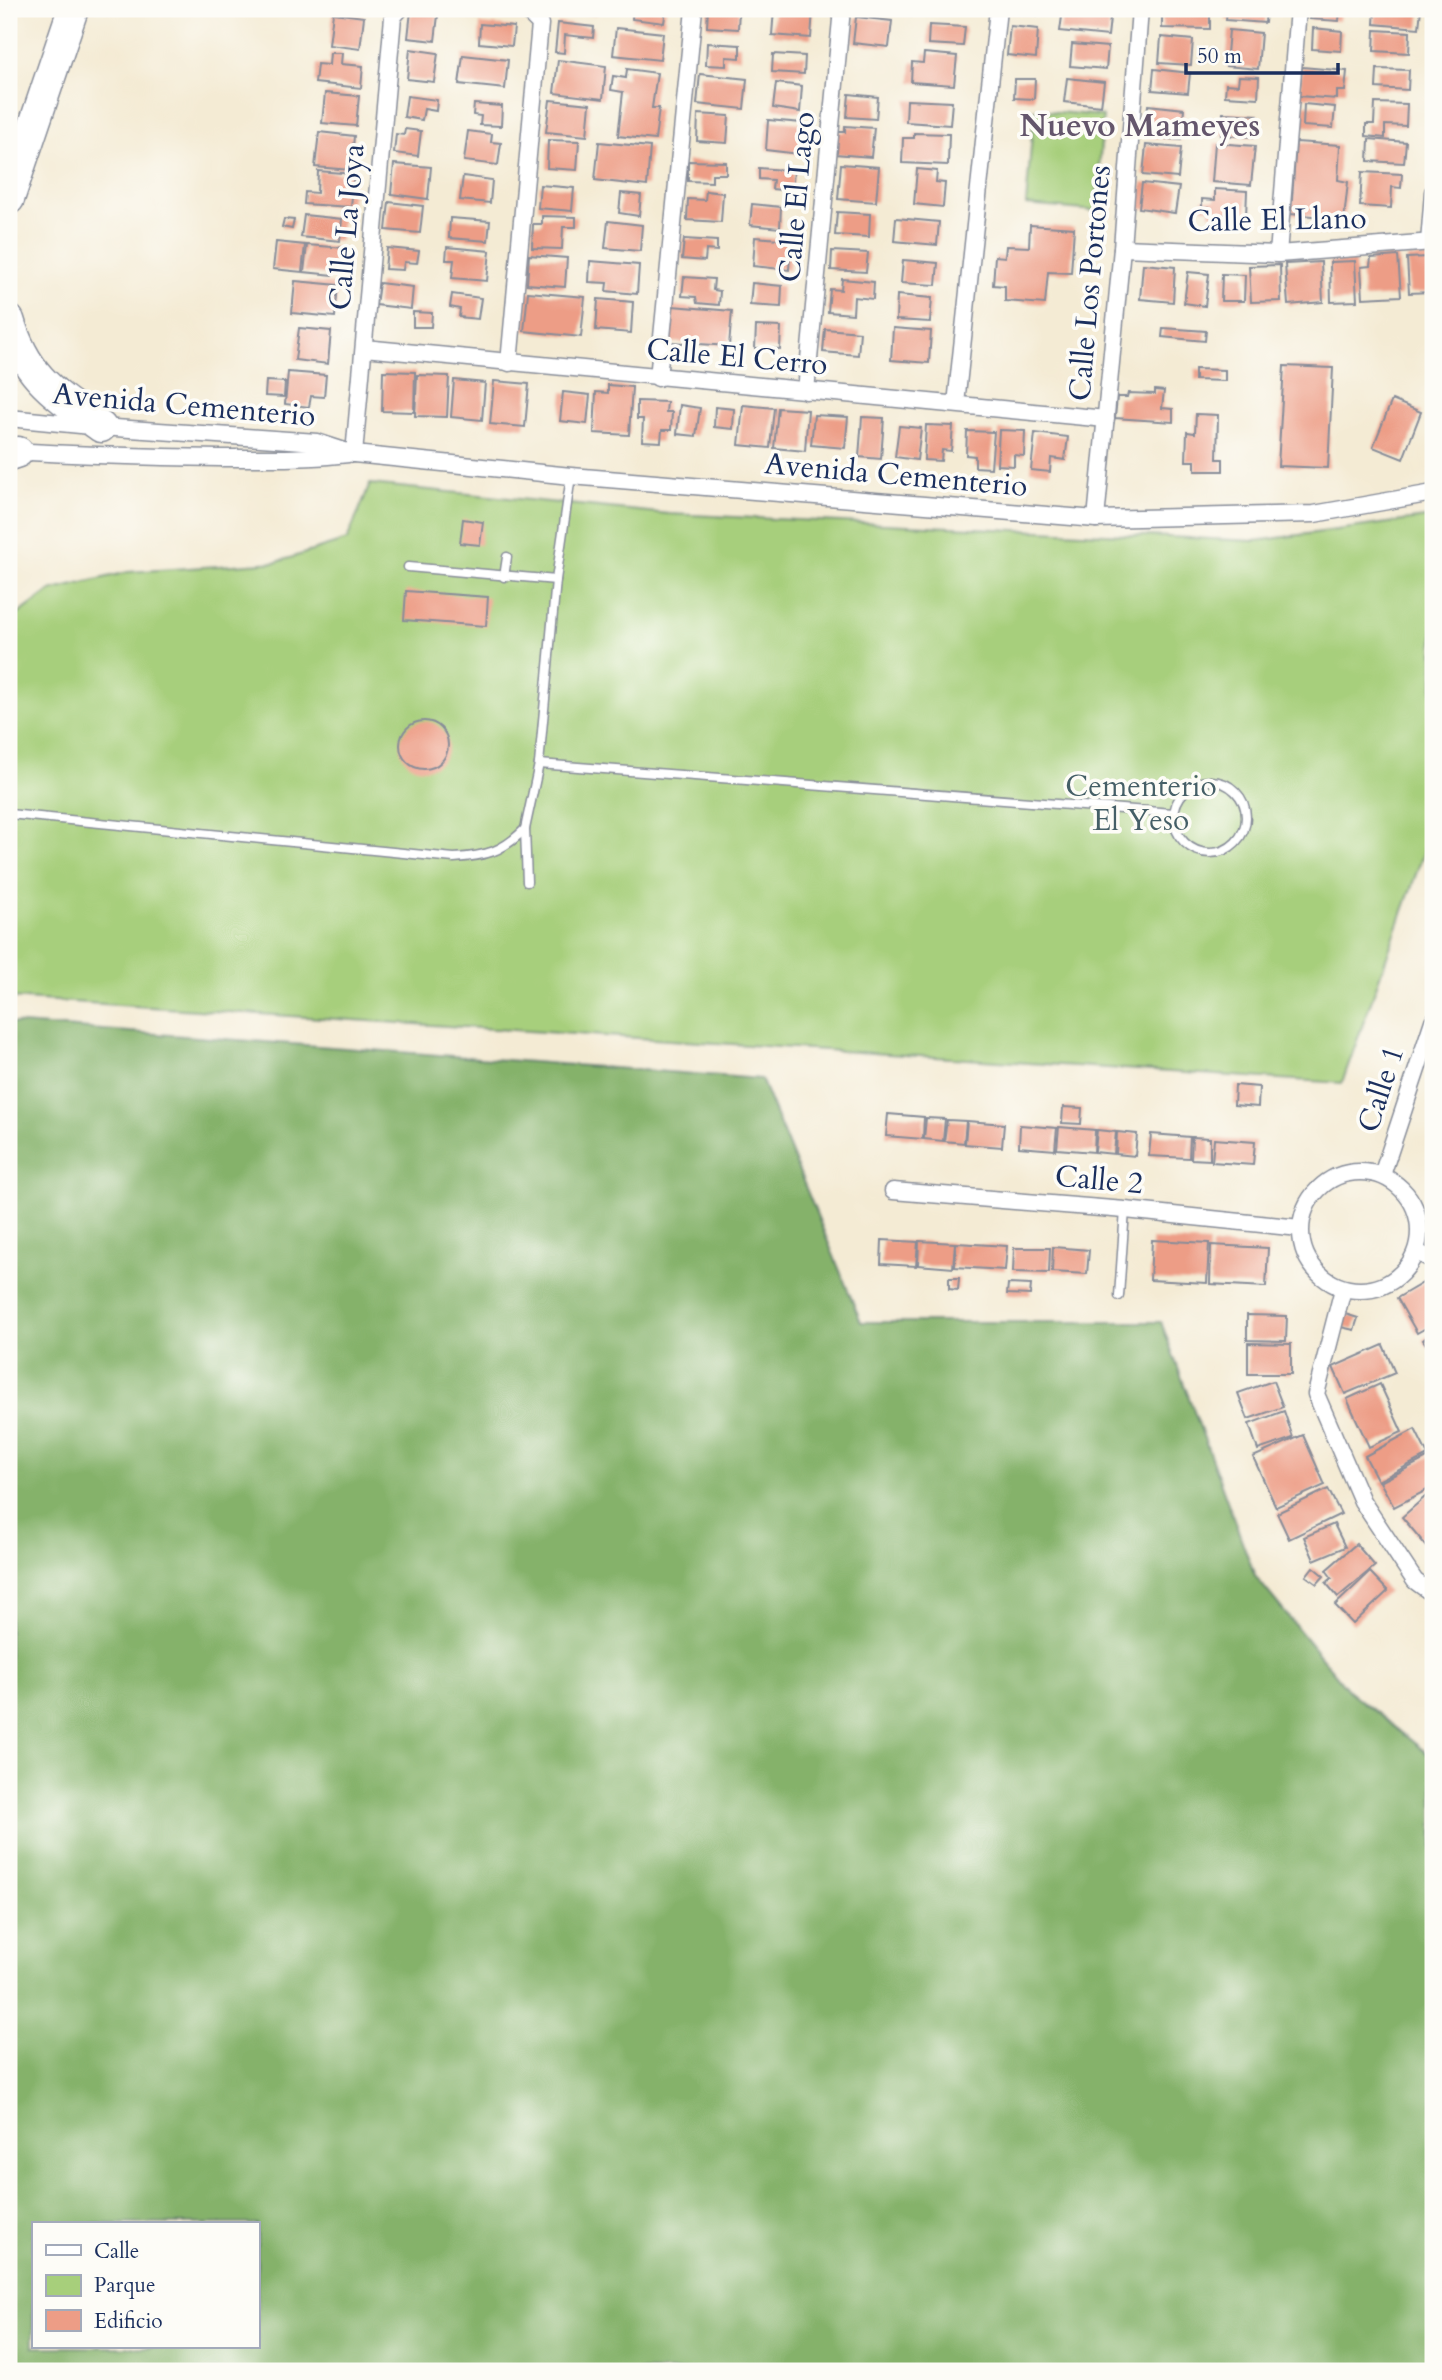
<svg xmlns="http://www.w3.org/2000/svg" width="1442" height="2380" font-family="Cardo,serif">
<rect width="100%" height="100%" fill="#fdfcf7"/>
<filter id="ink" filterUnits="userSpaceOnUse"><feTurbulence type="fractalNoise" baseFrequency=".0143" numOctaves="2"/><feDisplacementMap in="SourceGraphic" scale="14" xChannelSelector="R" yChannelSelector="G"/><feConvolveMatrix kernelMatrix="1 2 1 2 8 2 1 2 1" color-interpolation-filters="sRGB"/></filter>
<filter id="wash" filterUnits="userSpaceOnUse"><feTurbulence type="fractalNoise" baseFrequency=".00686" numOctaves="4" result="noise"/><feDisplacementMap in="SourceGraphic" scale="28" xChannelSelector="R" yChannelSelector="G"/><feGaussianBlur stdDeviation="1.57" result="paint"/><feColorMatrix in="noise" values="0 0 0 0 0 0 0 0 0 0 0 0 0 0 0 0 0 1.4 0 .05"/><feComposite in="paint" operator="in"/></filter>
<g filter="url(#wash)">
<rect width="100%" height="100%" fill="#f4ebd4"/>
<g fill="#a7cf7b" stroke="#617f6c" stroke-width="2">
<polygon points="1034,110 1103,116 1096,211 1026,205"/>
<polygon points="370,484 669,514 1255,541 1433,517 1433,826 1342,1083 9,998 9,621 50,591 128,572 277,562 347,540"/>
</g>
<path fill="#85b26b" stroke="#507064" stroke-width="2" fill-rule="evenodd" d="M 9,1023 L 761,1079 L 861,1322 L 1161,1322 L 1255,1576 L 1348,1690 L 1433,1758 L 1433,2371 L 9,2371 ZM 33,2224 L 257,2224 L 257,2347 L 33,2347 Z"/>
<g id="blocks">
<g fill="#ed9d86">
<polygon points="559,9 596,9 595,15"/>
<polygon points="633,9 666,9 664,23 632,19"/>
<polygon points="708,9 739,9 738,29 707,27"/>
<polygon points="774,9 813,9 811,38 772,35"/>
<polygon points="1012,9 1046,9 1046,16 1011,13"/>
<polygon points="1063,9 1111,9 1108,36 1060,31"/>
<polygon points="1162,9 1210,9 1210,29 1162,28"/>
<polygon points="1227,9 1266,9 1265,23 1226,20"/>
<polygon points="1311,9 1340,9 1339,21 1310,19"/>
<polygon points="1375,9 1421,9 1419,28 1374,24"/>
<polygon points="411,11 438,15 435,41 408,38"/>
<polygon points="333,13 364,17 360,49 329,45"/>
<polygon points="856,17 892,21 889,47 853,43"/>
<polygon points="558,23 594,27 593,38 565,35 564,53 555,52"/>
<polygon points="480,24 514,27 512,46 479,43"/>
<polygon points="929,25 965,27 963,46 928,44"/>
<polygon points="1010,26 1038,29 1036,58 1007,55"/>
<polygon points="616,28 663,33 660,60 613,55"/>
<polygon points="1313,28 1342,31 1341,51 1312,49"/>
<polygon points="1229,30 1261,33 1258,69 1226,66"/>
<polygon points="1375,30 1410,32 1409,53 1374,51"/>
<polygon points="1161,37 1193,40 1191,65 1159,63"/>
<polygon points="707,43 740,45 740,58 726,57 726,66 706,65"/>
<polygon points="1072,44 1108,47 1106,69 1070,66"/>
<polygon points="410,49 438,53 434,82 407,79"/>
<polygon points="330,53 342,53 341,64 363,66 361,88 315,83 317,64 329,65"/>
<polygon points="924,53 957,56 954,85 911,82 912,62 923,63"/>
<polygon points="773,54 805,56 804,74 772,72"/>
<polygon points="463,55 508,60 505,89 459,84"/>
<polygon points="558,60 606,66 603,99 554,93"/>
<polygon points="1302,67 1347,71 1345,91 1337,91 1337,99 1299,96"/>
<polygon points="627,69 657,73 652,108 659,108 655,140 618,136 623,92 611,90 613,76 626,78"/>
<polygon points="1154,69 1190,73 1188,93 1152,90"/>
<polygon points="1377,69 1409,70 1408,90 1376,88"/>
<polygon points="700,74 747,79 744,109 697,104"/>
<polygon points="1239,76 1259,77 1258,98 1225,96 1226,84 1238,85"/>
<polygon points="1067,78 1104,82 1101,106 1064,102"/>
<polygon points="1015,79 1035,79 1034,99 1014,98"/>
<polygon points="776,83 802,86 800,112 773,108"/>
<polygon points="325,93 359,96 356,126 322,123"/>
<polygon points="849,94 878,97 876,119 847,117"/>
<polygon points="407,96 437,100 436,111 424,109 422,120 404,117"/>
<polygon points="550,100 590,104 587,136 546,132"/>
<polygon points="907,100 952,102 950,125 906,122"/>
<polygon points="1375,103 1407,104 1406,126 1385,125 1385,138 1366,136 1366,124 1374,124"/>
<polygon points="474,104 502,106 501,126 480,125 481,116 473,115"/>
<polygon points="1304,104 1335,107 1333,128 1303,126"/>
<polygon points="1148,105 1184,109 1181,140 1145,137"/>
<polygon points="1223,113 1258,115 1256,137 1221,135"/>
<polygon points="698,114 729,116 727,143 697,141"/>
<polygon points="768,120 802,123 799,154 766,150"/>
<polygon points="845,126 874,128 871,157 835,154 837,132 845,132"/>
<polygon points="405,129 421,131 418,156 394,153 396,134 404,135"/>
<polygon points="468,131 492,134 491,142 501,143 498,165 464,161"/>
<polygon points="319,132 354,136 351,170 315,167"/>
<polygon points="914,133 949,134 948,165 902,163 903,138 914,138"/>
<polygon points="1369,139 1406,142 1404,163 1368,161"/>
<polygon points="548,140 579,141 577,170 547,168"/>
<polygon points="599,142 650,147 647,186 595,180"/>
<polygon points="1296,142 1340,145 1338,180 1348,182 1344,219 1291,214"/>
<polygon points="1215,143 1255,146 1251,185 1212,182"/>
<polygon points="1146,145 1181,148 1178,178 1143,175"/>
<polygon points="688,161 726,162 726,174 712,174 712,182 688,181"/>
<polygon points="394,164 431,167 428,199 391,194"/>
<polygon points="841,164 879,167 876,202 838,199"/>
<polygon points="759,168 794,171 792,191 772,189 773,180 759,179"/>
<polygon points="917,169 937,171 936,182 945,183 943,207 914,204"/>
<polygon points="318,171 354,174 351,207 304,204 305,192 317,193"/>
<polygon points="1362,172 1402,174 1401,188 1392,187 1391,208 1360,206"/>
<polygon points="463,176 492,180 490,203 460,200"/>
<polygon points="1142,183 1179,187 1175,213 1139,208"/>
<polygon points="540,185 574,188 572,211 538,208"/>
<polygon points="1215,189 1247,191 1246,216 1209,214 1210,208 1202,208 1202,199 1215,200"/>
<polygon points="706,191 723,193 721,222 687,220 688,199 705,200"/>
<polygon points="621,193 641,195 639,216 619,213"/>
<polygon points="389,202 423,206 420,233 386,230"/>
<polygon points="752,204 781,207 780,228 750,225"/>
<polygon points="837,212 870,214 869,237 835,235"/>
<polygon points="304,215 342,219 340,241 301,237"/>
<polygon points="542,216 576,217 576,227 563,227 562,249 532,248 533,224 542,224"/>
<polygon points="450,218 490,221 488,241 449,238"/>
<polygon points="896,218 939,222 937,245 894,241"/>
<polygon points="284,219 294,220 292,229 282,227"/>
<polygon points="608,221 642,225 640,251 605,248"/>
<polygon points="1030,225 1074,228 1071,273 1048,272 1045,304 1005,301 1005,286 993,285 995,256 1005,257 1006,246 1029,247"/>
<polygon points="755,237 791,240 789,270 753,266"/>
<polygon points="684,239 717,241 717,251 706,250 705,261 682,259"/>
<polygon points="276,242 305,245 302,272 273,269"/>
<polygon points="307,245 345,248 343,261 333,261 333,275 304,272"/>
<polygon points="447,247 490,251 487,281 452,278 454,260 446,260"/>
<polygon points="387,248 419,251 417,263 404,262 403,270 385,269"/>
<polygon points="832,251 868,253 866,272 831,270"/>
<polygon points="529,255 567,258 565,287 527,284"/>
<polygon points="1398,256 1401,296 1363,298 1361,267 1370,266 1371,258"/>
<polygon points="1428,257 1431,292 1409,293 1407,258"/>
<polygon points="903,260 938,263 936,285 901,283"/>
<polygon points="590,261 639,265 637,294 606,291 607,283 589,282"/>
<polygon points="1355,261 1357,301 1331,302 1330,262"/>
<polygon points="1321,262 1323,302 1288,305 1285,264"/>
<polygon points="1143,264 1175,267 1173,302 1140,299"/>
<polygon points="1280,265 1281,301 1251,302 1249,266"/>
<polygon points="1188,272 1209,274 1205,306 1184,303"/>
<polygon points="1222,274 1245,275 1244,301 1221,301"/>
<polygon points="684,277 714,279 713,290 720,291 719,305 697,303 696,297 682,296"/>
<polygon points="842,279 874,282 873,299 854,297 853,314 828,312 830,289 841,290"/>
<polygon points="295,281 338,285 335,317 292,313"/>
<polygon points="379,283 413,287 411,309 376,305"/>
<polygon points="752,283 782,286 781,307 750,305"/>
<polygon points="528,292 585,297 581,337 524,331"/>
<polygon points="452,294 481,298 478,319 459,317 460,309 450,307"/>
<polygon points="897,295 932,298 930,322 896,320"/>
<polygon points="598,299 633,302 631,333 596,330"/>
<polygon points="672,306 732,311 729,346 669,342"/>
<polygon points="413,312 432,313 431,327 413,327"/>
<polygon points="756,326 781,327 780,349 755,348"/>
<polygon points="299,328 331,331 328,364 295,360"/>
<polygon points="893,328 931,331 929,363 891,360"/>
<polygon points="1163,328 1206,331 1205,341 1162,337"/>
<polygon points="825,329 860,332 858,355 823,352"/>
<polygon points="1284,366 1333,368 1328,468 1278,466"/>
<polygon points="1195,369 1225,370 1225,381 1195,380"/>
<polygon points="383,371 415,372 414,412 382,411"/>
<polygon points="288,372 326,375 324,397 311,396 309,407 285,404"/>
<polygon points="417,375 449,376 447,417 415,416"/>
<polygon points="454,380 485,383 482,420 451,417"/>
<polygon points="266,381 285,382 284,397 265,396"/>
<polygon points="494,381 529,384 525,427 490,424"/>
<polygon points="608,385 632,387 629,435 594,433 596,392 608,393"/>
<polygon points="1155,390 1164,391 1162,408 1173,409 1173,422 1115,418 1117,397 1127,397 1128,393 1155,394"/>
<polygon points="563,392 590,395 587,424 560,421"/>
<polygon points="1392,400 1421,412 1403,459 1373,447"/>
<polygon points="637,401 667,402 666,412 672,412 671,430 662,430 661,442 642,441 643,419 637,419"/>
<polygon points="680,405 700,408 696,436 677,434"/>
<polygon points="743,405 774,408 770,448 739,445"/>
<polygon points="715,407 734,409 733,429 714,427"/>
<polygon points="778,408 808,410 805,451 774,448"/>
<polygon points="1196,414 1218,415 1217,459 1223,459 1223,471 1195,471 1195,461 1186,461 1187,432 1195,433"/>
<polygon points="814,415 848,417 845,448 811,445"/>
<polygon points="862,417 884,418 881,459 859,457"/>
<polygon points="926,425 953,426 951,451 942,450 941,461 924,460"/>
<polygon points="899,426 921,428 917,460 895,457"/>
<polygon points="999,430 1025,431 1024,456 1014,455 1014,466 997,465"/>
<polygon points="967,431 994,432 991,468 975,467 975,456 966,455"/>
<polygon points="1035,433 1068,437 1065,460 1051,458 1050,472 1031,470"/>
<polygon points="463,519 483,522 480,545 460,543"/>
<polygon points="406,591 488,597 486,626 404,620"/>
<circle cx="424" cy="745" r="24"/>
<polygon points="1235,1085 1259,1087 1258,1107 1234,1105"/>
<polygon points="1063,1107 1082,1108 1081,1124 1062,1123"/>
<polygon points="888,1114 924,1117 923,1139 886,1136"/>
<polygon points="926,1118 945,1119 943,1141 924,1139"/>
<polygon points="947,1120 966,1121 964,1143 944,1141"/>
<polygon points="967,1121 1004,1124 1002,1147 965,1144"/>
<polygon points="1020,1125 1057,1128 1055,1150 1019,1147"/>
<polygon points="1059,1127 1095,1130 1094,1152 1057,1149"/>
<polygon points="1097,1130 1116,1132 1114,1154 1095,1152"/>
<polygon points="1117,1132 1137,1134 1135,1156 1116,1154"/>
<polygon points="1151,1134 1190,1137 1189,1158 1149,1156"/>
<polygon points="1192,1137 1210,1138 1210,1160 1191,1159"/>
<polygon points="1214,1139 1255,1142 1253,1165 1212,1162"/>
<polygon points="882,1240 918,1242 916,1266 881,1264"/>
<polygon points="1152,1240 1209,1243 1207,1283 1150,1280"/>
<polygon points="919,1241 955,1243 953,1268 918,1265"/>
<polygon points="956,1243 1007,1246 1005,1270 955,1267"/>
<polygon points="1211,1245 1268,1248 1266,1287 1210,1284"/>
<polygon points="1053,1247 1089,1250 1087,1274 1052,1272"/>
<polygon points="1014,1248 1050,1248 1049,1273 1013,1272"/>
<polygon points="1433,1277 1433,1324 1417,1333 1397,1298"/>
<polygon points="949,1278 959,1278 958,1290 949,1289"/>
<polygon points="1008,1284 1031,1285 1030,1295 1007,1294"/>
<polygon points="1345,1314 1358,1318 1354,1330 1341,1327"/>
<polygon points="1247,1315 1287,1316 1286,1341 1247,1340"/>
<polygon points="1433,1332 1433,1354 1423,1340"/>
<polygon points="1248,1343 1291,1344 1291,1374 1248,1374"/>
<polygon points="1383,1345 1395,1373 1345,1394 1333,1367"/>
<polygon points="1273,1381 1283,1407 1248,1419 1238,1393"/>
<polygon points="1380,1384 1402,1432 1369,1447 1347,1399"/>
<polygon points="1284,1411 1293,1438 1258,1450 1249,1424"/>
<polygon points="1415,1429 1428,1455 1378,1481 1365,1456"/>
<polygon points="1303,1435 1325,1485 1276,1507 1253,1457"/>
<polygon points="1431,1456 1433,1461 1433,1487 1394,1507 1380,1482"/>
<polygon points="1328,1489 1341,1514 1289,1539 1277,1513"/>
<polygon points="1433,1490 1433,1554 1402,1517"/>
<polygon points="1334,1524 1345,1547 1314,1560 1304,1537"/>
<polygon points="1356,1544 1375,1566 1338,1597 1326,1583 1332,1578 1326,1570"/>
<polygon points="1313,1567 1324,1576 1317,1584 1306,1576"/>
<polygon points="1370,1572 1388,1591 1353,1624 1335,1605"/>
</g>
</g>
</g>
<g filter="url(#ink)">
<use href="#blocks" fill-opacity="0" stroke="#888d99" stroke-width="2"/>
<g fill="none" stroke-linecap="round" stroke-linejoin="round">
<defs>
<g id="service">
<polyline points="408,567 556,580"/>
<polyline points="504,577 507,557"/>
<polyline points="539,764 1173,813"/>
<circle cx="1210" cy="817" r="36"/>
<path d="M 9,814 L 454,858 C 486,856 502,852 525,829"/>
<polyline points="527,882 525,829 539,764 556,580 571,476"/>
<polyline points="1119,1296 1125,1210"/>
</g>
<g id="minor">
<polyline points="1429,243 1433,192"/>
<polyline points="1122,248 1278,254 1433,242"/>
<polyline points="1278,254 1298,9"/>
<polyline points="364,348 1106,419"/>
<polyline points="509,363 540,24 525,9"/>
<polyline points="658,378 694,9"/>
<polyline points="806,391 842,9"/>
<polyline points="956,404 998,9"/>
<polyline points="9,418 101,427 317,442 354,454 571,476 1096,519 1314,514 1433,493"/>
<path d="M 11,451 C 81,455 150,457 220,458 C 263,458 306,459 348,454"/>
<polyline points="354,454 393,17 400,9"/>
<polyline points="1096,519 1122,248 1140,9"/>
<circle cx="1360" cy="1231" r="59"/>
<polyline points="1382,1175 1433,1021"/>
<polyline points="893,1191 1125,1210 1300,1228"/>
<polyline points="1417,1252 1433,1260"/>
<polyline points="1343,1289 1316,1394 1362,1501 1415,1581 1433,1594"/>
</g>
<g id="motorway">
<polyline points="9,199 73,9"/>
<path d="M 9,320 C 26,378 55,394 101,427"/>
<polyline points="9,455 18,452"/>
</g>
</defs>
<use href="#service" stroke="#888d99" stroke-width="11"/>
<use href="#minor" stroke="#888d99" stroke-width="19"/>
<use href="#motorway" stroke="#888d99" stroke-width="33"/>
<use href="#service" stroke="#fff" stroke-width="8"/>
<use href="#minor" stroke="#fff" stroke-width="16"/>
<use href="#motorway" stroke="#fff" stroke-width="30"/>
</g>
</g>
<g text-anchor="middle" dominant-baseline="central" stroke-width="7" stroke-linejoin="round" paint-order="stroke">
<g font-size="30" fill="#1b2f5e" stroke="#fdfcf7">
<text transform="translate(797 197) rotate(-85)">Calle El Lago</text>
<text transform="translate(1277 220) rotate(-1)">Calle El Llano</text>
<text transform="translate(347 227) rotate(-85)">Calle La Joya</text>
<text transform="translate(1090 283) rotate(-85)">Calle Los Portones</text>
<text transform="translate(737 357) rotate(5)">Calle El Cerro</text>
<text transform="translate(184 405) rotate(5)">Avenida Cementerio</text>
<text transform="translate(896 475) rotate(5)">Avenida Cementerio</text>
<text transform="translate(1381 1089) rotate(-72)">Calle 1</text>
<text transform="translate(1099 1180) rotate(5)">Calle 2</text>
</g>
<g font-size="30" fill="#455f67" stroke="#fdfcf7">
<text x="1141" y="786">Cementerio<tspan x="1141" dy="34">El Yeso</tspan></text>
</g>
<g font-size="32" font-weight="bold" fill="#64566c" stroke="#fdfcf7">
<text x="1140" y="126">Nuevo Mameyes</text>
</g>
</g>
<rect width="1442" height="2380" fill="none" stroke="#fdfcf7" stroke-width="35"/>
<rect x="32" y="2222" width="228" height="126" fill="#fdfcf7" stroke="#a3aaba" stroke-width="2"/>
<rect x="46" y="2245" width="35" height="10" fill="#ffffff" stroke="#a3aaba" stroke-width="2"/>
<text x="94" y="2258" font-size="21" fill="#1b2f5e">Calle</text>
<rect x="46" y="2275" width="35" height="21" fill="#a7cf7b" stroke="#a3aaba" stroke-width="2"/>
<text x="94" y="2292" font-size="21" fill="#1b2f5e">Parque</text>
<rect x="46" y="2310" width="35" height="21" fill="#ed9d86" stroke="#a3aaba" stroke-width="2"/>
<text x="94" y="2328" font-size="21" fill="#1b2f5e">Edificio</text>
<path d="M1186 63v10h152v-10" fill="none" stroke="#1b2f5e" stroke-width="3.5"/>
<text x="1197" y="63" font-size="21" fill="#1b2f5e" stroke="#fdfcf7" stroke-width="5" paint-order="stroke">50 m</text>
</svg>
